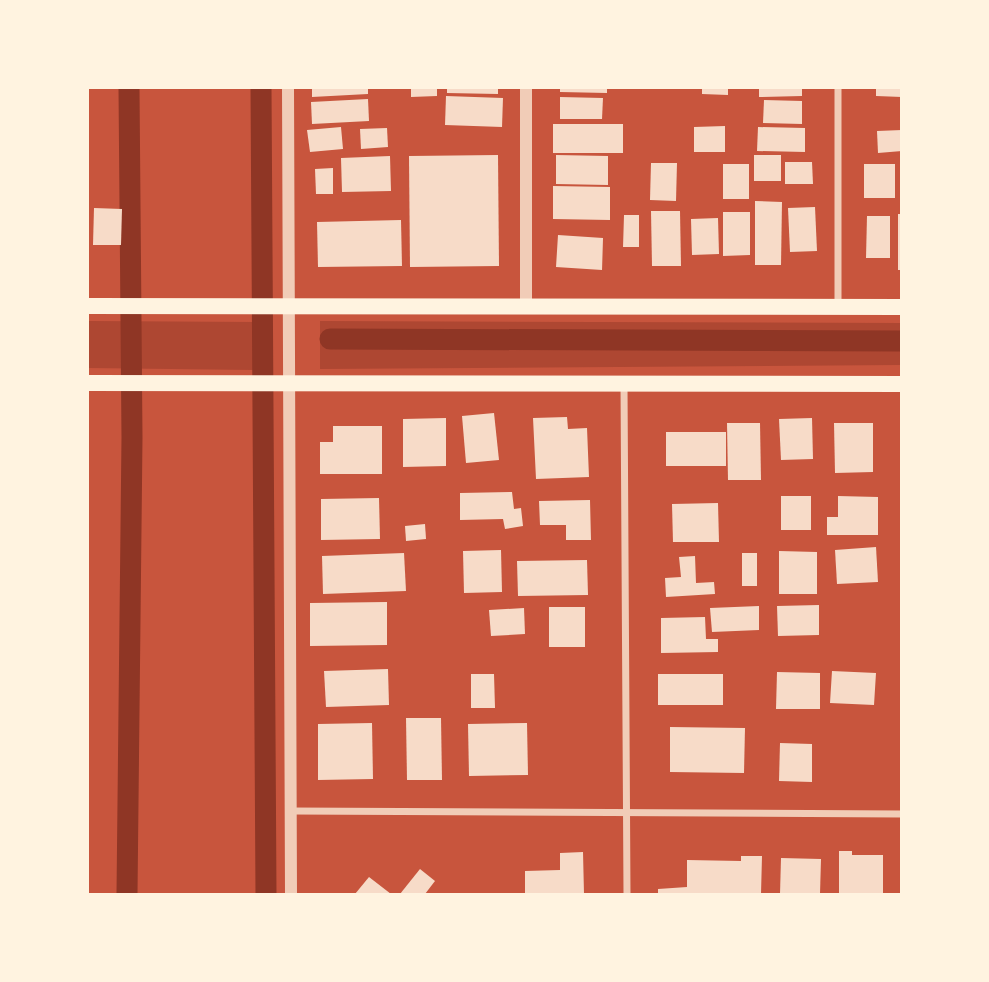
<svg xmlns="http://www.w3.org/2000/svg" width="989" height="982" font-family="'Fira Sans Condensed',sans-serif">
<rect width="100%" height="100%" fill="#c8553d"/>
<g fill="#ae4732">
<polygon points="88,321 269,322 267,370 88,368"/>
<polygon points="320,321 901,323 901,365 320,369"/>
</g>
<g fill="none" stroke-linecap="round" stroke-linejoin="round">
<g stroke="#8f3625" stroke-width="21">
<polyline points="261,88 266,894"/>
<polyline points="330,339 902,341"/>
<polyline points="127,894 132,437 129,88"/>
</g>
</g>
<g fill="#f7dbc8">
<polygon points="312,88 368,88 368,94 312,97"/>
<polygon points="411,88 437,88 437,96 411,97"/>
<polygon points="447,88 498,88 498,94 447,93"/>
<polygon points="560,88 607,88 607,93 560,92"/>
<polygon points="702,88 728,88 728,95 702,94"/>
<polygon points="759,88 802,88 802,96 759,97"/>
<polygon points="876,88 902,88 902,97 876,96"/>
<polygon points="446,96 503,98 502,127 445,125"/>
<polygon points="560,97 603,98 602,119 560,119"/>
<polygon points="368,99 369,121 312,124 311,102"/>
<polygon points="764,100 802,101 802,124 763,123"/>
<rect x="553" y="124" width="70" height="29"/>
<polygon points="725,126 725,152 694,152 694,127"/>
<polygon points="341,127 343,149 310,152 307,130"/>
<polygon points="758,127 805,128 805,152 757,151"/>
<polygon points="387,128 388,147 361,149 360,129"/>
<polygon points="902,130 902,151 878,153 877,131"/>
<polygon points="498,155 499,266 410,267 409,156"/>
<polygon points="556,155 608,156 608,185 556,184"/>
<rect x="754" y="155" width="27" height="26"/>
<polygon points="390,156 391,191 342,192 341,158"/>
<polygon points="785,162 812,162 813,184 785,184"/>
<polygon points="651,163 677,163 676,201 650,200"/>
<rect x="723" y="164" width="26" height="35"/>
<rect x="864" y="164" width="31" height="34"/>
<polygon points="333,168 333,194 316,194 315,169"/>
<polygon points="553,186 610,187 610,220 553,219"/>
<polygon points="755,201 782,202 781,265 755,265"/>
<polygon points="815,207 817,251 790,252 788,208"/>
<polygon points="94,208 122,209 121,245 93,245"/>
<polygon points="651,211 680,211 681,266 652,266"/>
<polygon points="723,212 750,212 750,255 723,256"/>
<rect x="898" y="214" width="4" height="56"/>
<polygon points="624,215 639,215 639,247 623,247"/>
<polygon points="867,216 890,216 890,258 866,258"/>
<polygon points="718,218 719,254 692,255 691,219"/>
<polygon points="401,220 402,266 318,267 317,222"/>
<polygon points="558,235 603,238 602,270 556,267"/>
<polygon points="494,413 499,460 466,463 462,416"/>
<polygon points="567,417 568,429 587,428 589,477 536,479 533,418"/>
<polygon points="446,418 446,466 403,467 403,419"/>
<polygon points="812,418 813,459 781,460 779,419"/>
<polygon points="727,423 760,423 761,480 728,480"/>
<polygon points="834,423 873,423 873,472 835,473"/>
<polygon points="333,426 382,426 382,474 320,474 320,442 333,442"/>
<rect x="666" y="432" width="60" height="34"/>
<polygon points="512,492 514,509 521,508 523,526 505,529 503,519 460,520 460,493"/>
<rect x="781" y="496" width="30" height="34"/>
<polygon points="838,496 878,497 878,535 827,535 827,517 838,517"/>
<polygon points="379,498 380,539 321,540 321,499"/>
<polygon points="590,500 591,540 566,540 566,525 540,525 539,501"/>
<polygon points="718,503 719,542 673,542 672,504"/>
<polygon points="425,524 426,539 406,541 405,526"/>
<polygon points="876,547 878,582 837,584 835,550"/>
<polygon points="501,550 502,592 464,593 463,551"/>
<polygon points="779,551 817,552 817,594 779,594"/>
<polygon points="404,553 406,591 323,594 322,556"/>
<rect x="742" y="553" width="15" height="33"/>
<polygon points="695,556 696,583 714,582 715,594 666,597 665,578 681,577 679,557"/>
<polygon points="587,560 588,595 518,596 517,561"/>
<polygon points="387,602 387,645 310,646 310,603"/>
<polygon points="819,605 819,635 778,636 777,606"/>
<polygon points="759,606 759,630 712,632 710,608"/>
<rect x="549" y="607" width="36" height="40"/>
<polygon points="524,608 525,634 491,636 489,610"/>
<polygon points="705,617 706,639 718,639 718,652 661,653 661,618"/>
<polygon points="388,669 389,705 326,707 324,671"/>
<polygon points="832,671 876,673 874,705 830,703"/>
<polygon points="777,672 820,673 820,709 776,709"/>
<polygon points="471,674 494,674 495,708 471,708"/>
<rect x="658" y="674" width="65" height="31"/>
<polygon points="406,718 441,718 442,780 407,780"/>
<polygon points="372,723 373,779 318,780 318,724"/>
<polygon points="527,723 528,775 469,776 468,724"/>
<polygon points="670,727 745,728 744,773 670,772"/>
<polygon points="780,743 812,744 812,782 779,781"/>
<polygon points="839,851 852,851 852,855 883,855 883,894 839,894"/>
<polygon points="583,852 584,894 525,894 525,871 560,870 560,853"/>
<polygon points="741,856 762,856 761,894 658,894 658,889 687,887 687,860 741,861"/>
<polygon points="781,858 821,859 820,894 780,894"/>
<polygon points="420,869 435,881 425,894 400,894"/>
<polygon points="369,877 391,894 355,894"/>
</g>
<g fill="none" stroke-linecap="round" stroke-linejoin="round">
<g stroke="#f1ccb7" stroke-width="7">
<polyline points="838,307 838,88"/>
<polyline points="624,385 627,894"/>
<polyline points="291,811 902,814"/>
</g>
<g stroke="#f1ccb7" stroke-width="12">
<polyline points="288,88 291,894"/>
<polyline points="526,88 526,307"/>
</g>
<g stroke="#fff3e0" stroke-width="16">
<polyline points="88,306 902,307"/>
<polyline points="88,383 902,384"/>
</g>
</g>
<rect width="989" height="982" fill="none" stroke="#fff3e0" stroke-width="178"/>
</svg>
